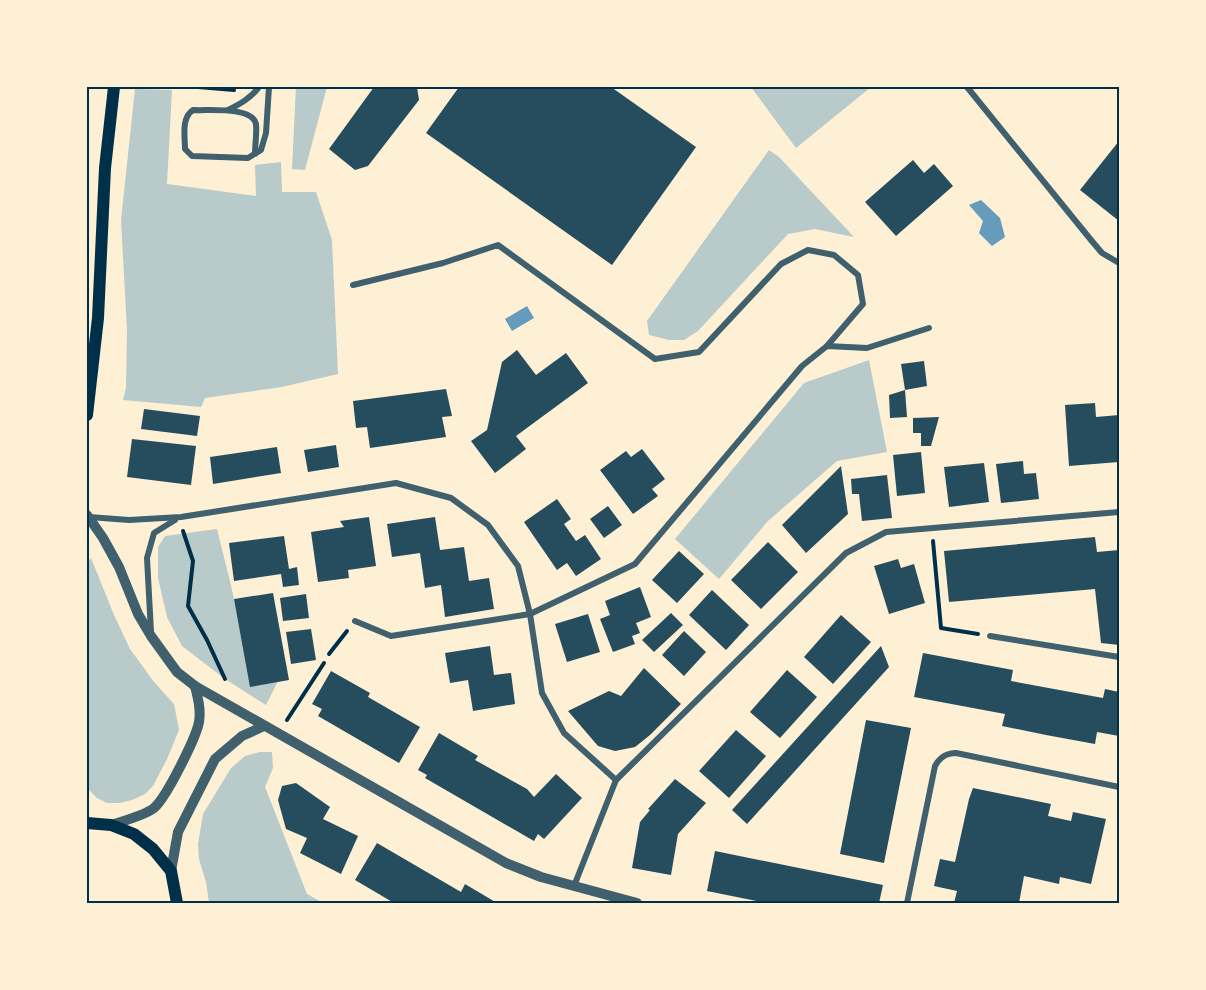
<svg xmlns="http://www.w3.org/2000/svg" width="1206" height="990" font-family="Quicksand,sans-serif">
<rect width="100%" height="100%" fill="#fdf0d5"/>
<g fill="#b9caca">
<polygon points="296,87 327,87 305,170 292,169"/>
<polygon points="751,87 871,87 796,148"/>
<polygon points="135,89 172,90 167,184 256,196 255,165 281,162 282,192 316,192 332,240 338,374 282,387 205,398 201,407 123,400 126,388 127,330 121,220"/>
<polygon points="769,150 779,157 854,237 815,229 788,234 698,331 684,340 669,340 649,335 647,321"/>
<polygon points="869,360 887,452 837,461 768,521 719,579 675,539 804,383"/>
<polygon points="217,529 229,577 253,682 278,681 266,705 225,679 182,646 167,617 158,578 158,547 165,536"/>
<polygon points="91,558 114,615 130,649 154,682 174,704 179,730 167,759 153,786 145,794 132,800 120,803 107,803 97,798 87,788 87,563"/>
<polygon points="260,752 272,752 273,768 265,787 307,894 323,903 209,903 206,882 199,859 198,844 203,814 231,768 245,756"/>
</g>
<g fill="#669bbc">
<polygon points="981,200 1000,218 1005,237 992,246 979,233 983,221 969,205"/>
<polygon points="527,306 534,318 512,331 505,319"/>
</g>
<g fill="#264d5e">
<polygon points="374,87 417,87 419,100 368,166 355,170 329,149"/>
<polygon points="459,87 611,87 696,147 612,265 426,133"/>
<polygon points="1119,141 1119,221 1080,190"/>
<polygon points="913,160 924,173 934,164 953,186 896,236 865,202"/>
<polygon points="517,350 536,375 566,353 588,383 516,436 526,449 495,473 471,441 487,430 502,362"/>
<polygon points="924,361 927,386 905,390 907,417 890,418 889,395 905,390 901,364"/>
<polygon points="446,389 452,416 442,417 446,437 370,448 367,427 356,428 353,401"/>
<polygon points="1095,403 1096,417 1119,415 1119,462 1069,466 1065,405"/>
<polygon points="144,409 200,416 197,436 141,429"/>
<polygon points="939,417 931,446 921,446 921,433 913,433 913,418"/>
<polygon points="132,439 196,446 191,485 127,477"/>
<polygon points="336,445 339,467 308,472 304,450"/>
<polygon points="277,447 281,473 213,484 210,457"/>
<polygon points="642,449 665,479 652,489 658,496 633,514 600,470 626,451 631,457"/>
<polygon points="921,452 925,493 897,496 893,455"/>
<polygon points="1023,461 1024,474 1036,473 1039,499 1001,503 996,464"/>
<polygon points="984,463 989,502 949,507 944,467"/>
<polygon points="841,466 848,514 806,553 782,525"/>
<polygon points="887,475 892,518 862,521 859,494 852,494 851,479"/>
<polygon points="557,499 571,519 564,524 576,541 585,535 601,559 576,576 567,563 557,570 524,522"/>
<polygon points="608,506 622,525 604,538 590,519"/>
<polygon points="369,517 376,566 348,570 349,578 318,582 311,532 344,527 340,521"/>
<polygon points="435,517 440,550 464,547 469,581 489,578 494,609 445,617 441,585 425,588 420,553 392,557 387,524"/>
<polygon points="284,536 289,569 297,567 299,585 283,587 281,574 234,581 229,543"/>
<polygon points="1095,537 1097,552 1119,550 1119,645 1101,643 1095,589 949,602 944,551"/>
<polygon points="768,542 798,572 761,609 731,580"/>
<polygon points="679,551 704,574 677,603 652,580"/>
<polygon points="898,559 901,568 914,564 925,603 889,614 874,566"/>
<polygon points="640,587 651,617 636,623 640,633 632,636 635,644 613,652 600,619 610,615 605,601"/>
<polygon points="712,590 749,625 726,650 689,615"/>
<polygon points="273,593 289,680 250,687 234,599"/>
<polygon points="306,594 309,618 283,621 280,598"/>
<polygon points="671,613 683,625 654,652 642,640"/>
<polygon points="588,614 600,652 567,662 555,624"/>
<polygon points="841,615 871,642 833,684 804,657"/>
<polygon points="311,629 316,660 291,664 286,632"/>
<polygon points="684,631 706,652 684,676 662,655"/>
<polygon points="490,646 494,675 511,673 515,704 473,711 468,680 450,683 445,653"/>
<polygon points="881,646 889,667 747,824 732,810"/>
<polygon points="923,653 1013,670 1011,681 1103,698 1105,689 1119,692 1119,736 1097,732 1095,744 1046,735 1002,726 1005,714 914,697"/>
<polygon points="644,668 681,704 650,735 635,747 615,751 598,746 568,711 609,691 621,696"/>
<polygon points="787,670 817,697 780,738 750,712"/>
<polygon points="331,671 370,693 368,697 420,727 399,763 318,716 322,709 312,704"/>
<polygon points="866,720 911,728 884,863 840,854"/>
<polygon points="736,730 766,756 729,798 699,771"/>
<polygon points="439,733 478,756 475,760 527,789 534,797 556,774 582,798 544,839 538,834 534,841 425,778 427,775 418,770"/>
<polygon points="675,779 706,803 678,834 671,875 632,868 640,822 650,810 648,809"/>
<polygon points="296,783 330,807 323,819 358,836 341,874 300,853 307,838 286,829 278,800 282,786"/>
<polygon points="973,788 1051,804 1048,816 1071,821 1073,812 1106,819 1091,884 1060,877 1059,884 1024,876 1019,903 954,903 957,891 934,886 940,859 955,862 969,799"/>
<polygon points="377,843 461,892 465,884 497,903 394,903 355,880"/>
<polygon points="715,851 883,885 879,903 766,903 707,891"/>
</g>
<g fill="none" stroke-linecap="round" stroke-linejoin="round">
<g stroke="#003049" stroke-width="4">
<polyline points="198,87 234,90"/>
<polyline points="183,531 193,561 188,606 207,640 225,679"/>
<polyline points="933,541 941,628 978,634"/>
<polyline points="329,654 347,631"/>
<polyline points="287,720 324,663"/>
</g>
<g stroke="#3f606c" stroke-width="6">
<polyline points="967,87 1091,240 1102,253 1119,263"/>
<path d="M 228,110 C 240,104 251,98 259,87"/>
<path d="M 255,154 C 255,145 257,133 256,124 C 252,106 208,111 193,110 C 181,118 185,136 185,149 L 192,156 L 248,158 L 261,150 L 266,133 L 269,87"/>
<polyline points="353,285 443,263 498,245 655,359 699,352 781,264 808,250 834,255 858,275 863,304 827,346"/>
<polyline points="89,517 129,520 181,517 396,483 451,498 488,525 518,566 530,614 542,693 564,733 616,780"/>
<polyline points="355,621 391,636 530,614 635,564 802,366 827,346 867,348 929,328"/>
<polyline points="151,632 147,558 154,533 175,520"/>
<polyline points="990,636 1119,657"/>
<polyline points="574,886 616,780 846,553 886,532 1119,512"/>
<path d="M 907,903 L 935,766 C 940,757 946,753 956,753 L 1119,787"/>
</g>
<g stroke="#3f606c" stroke-width="10">
<polyline points="87,515 103,538 119,567 138,614 151,636 177,672 195,686 506,863 541,877 637,903"/>
<path d="M 111,825 C 121,822 147,814 154,808 C 166,798 196,738 199,722 C 201,710 198,698 195,686"/>
<polyline points="171,871 178,832 215,759 242,736 264,726"/>
</g>
<g stroke="#003049" stroke-width="12">
<polyline points="87,415 98,318 105,168 114,87"/>
<polyline points="87,823 111,825 134,834 153,849 171,871 177,903"/>
</g>
</g>
<rect width="1206" height="990" fill="none" stroke="#fdf0d5" stroke-width="177"/>
<rect x="88" y="88" width="1030" height="814" fill="none" stroke="#003049" stroke-width="2"/>
</svg>
